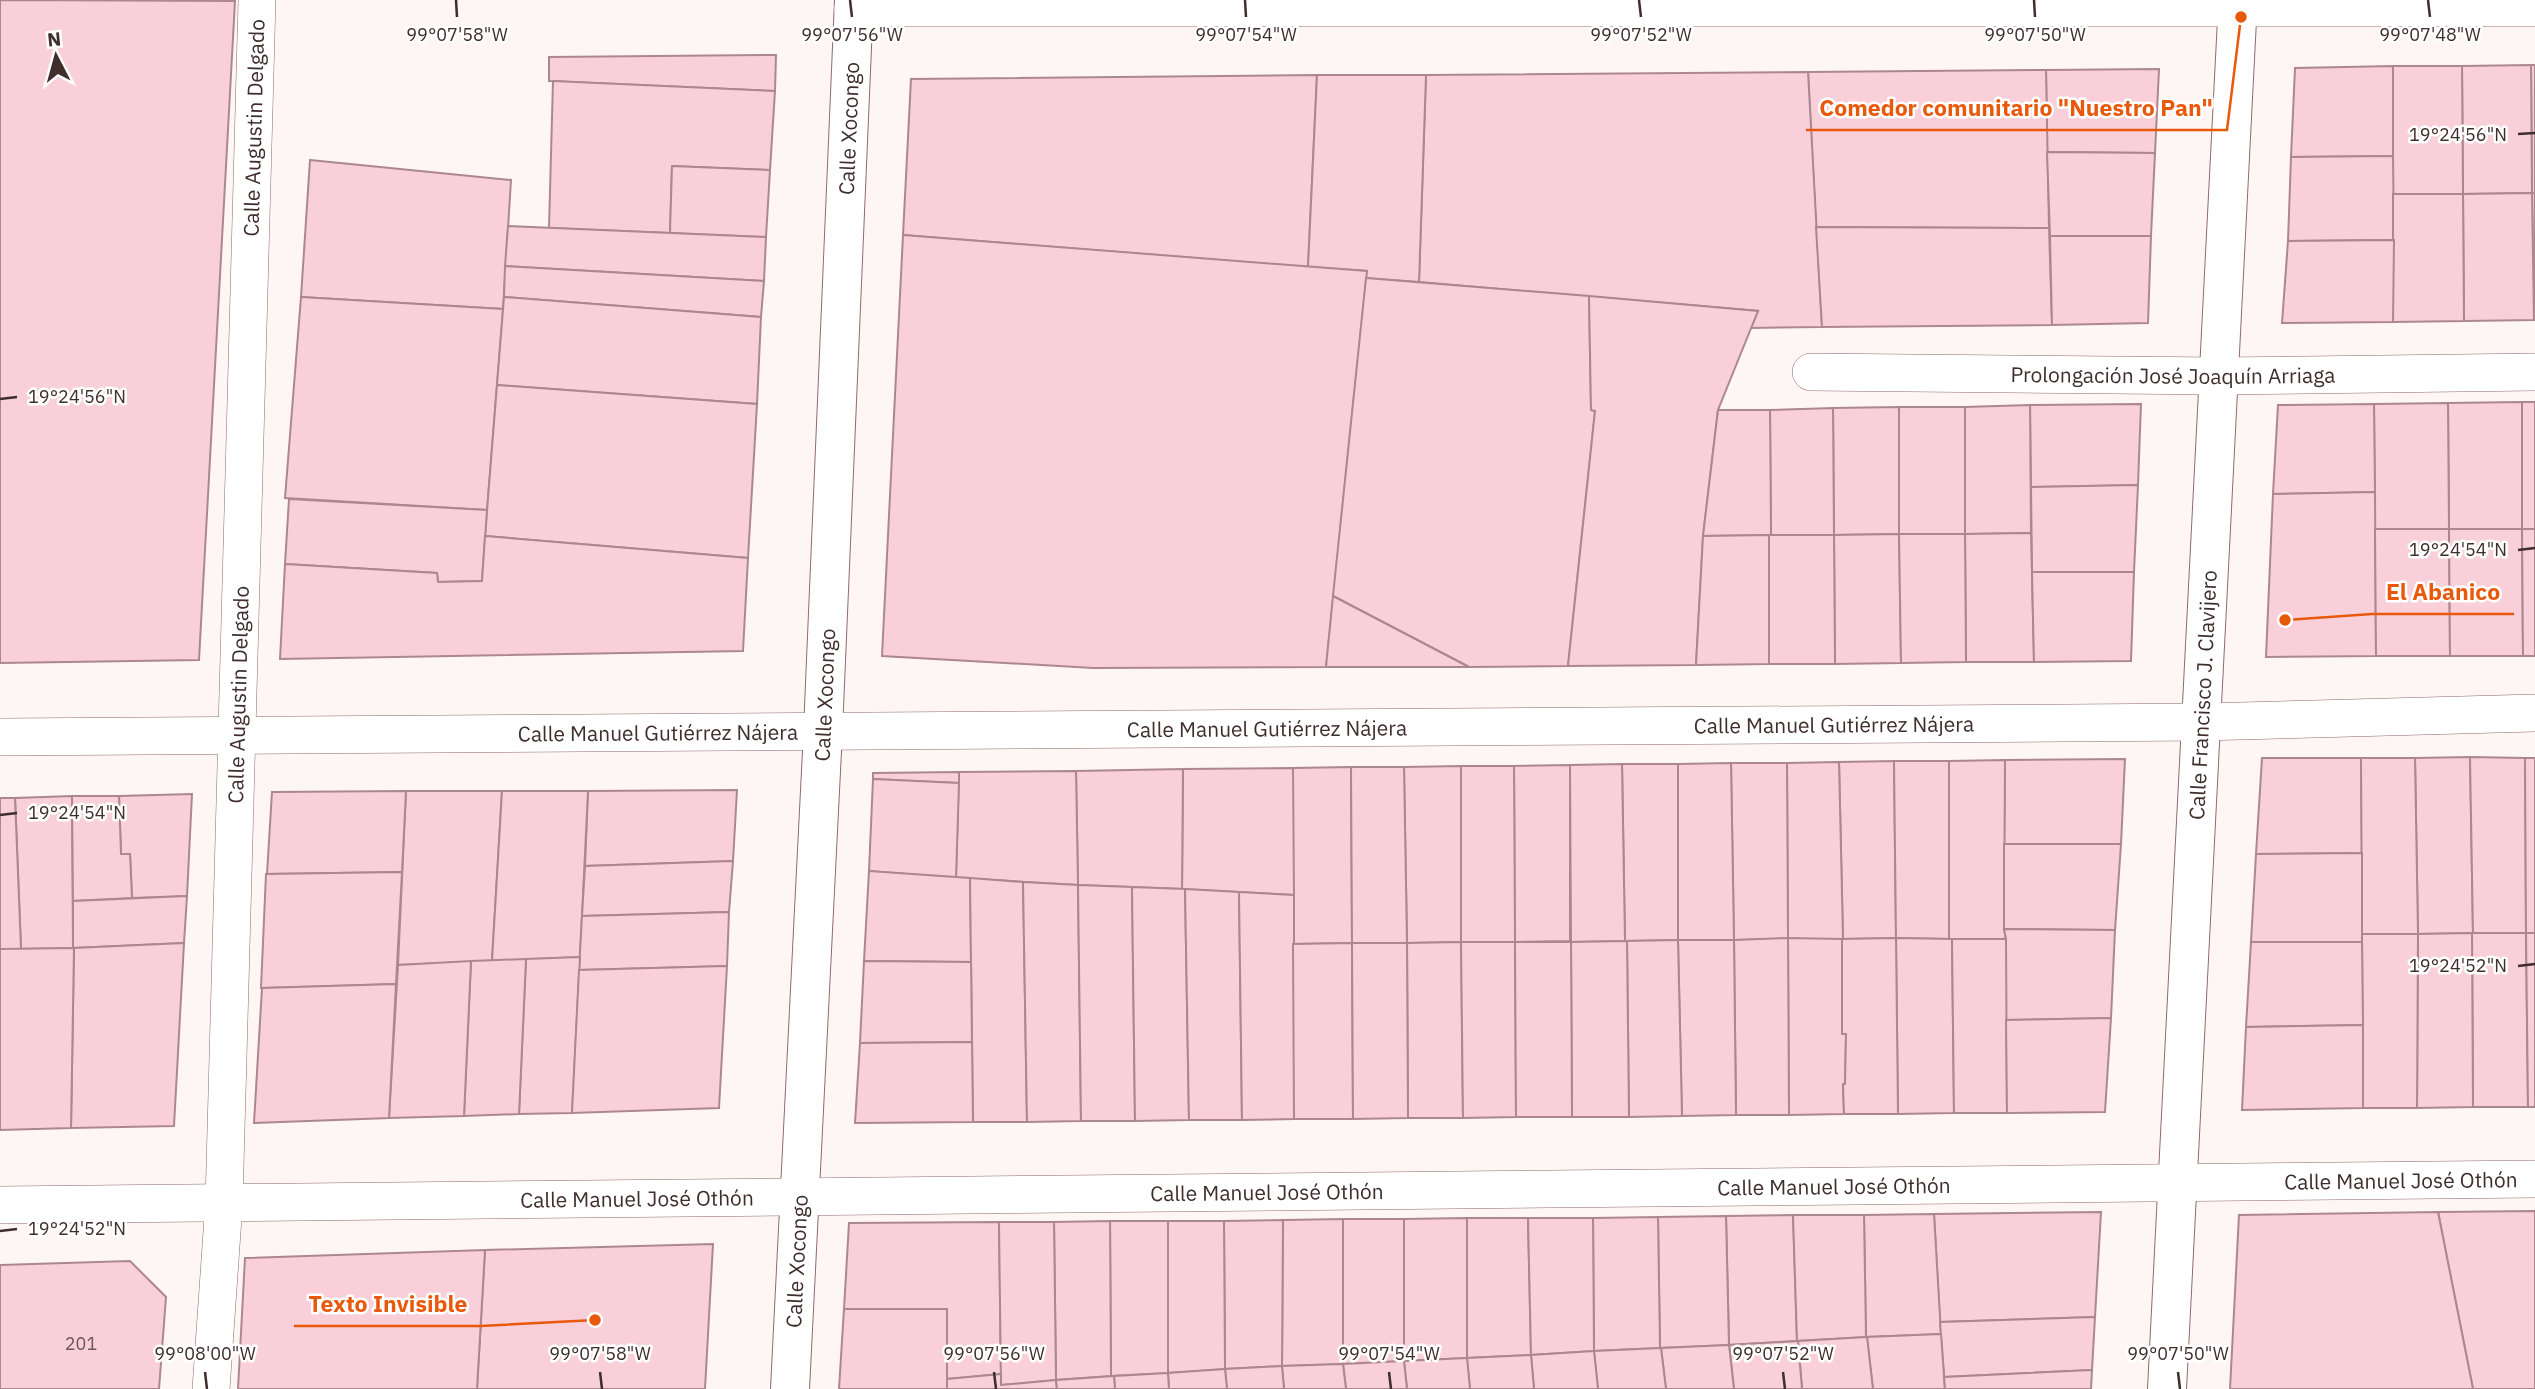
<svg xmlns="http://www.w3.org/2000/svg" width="2535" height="1389" font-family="'IBM Plex Sans',sans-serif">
<rect width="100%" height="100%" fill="#fef6f5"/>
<g fill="#f9d0d9" stroke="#ad8790" stroke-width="2">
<polygon points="0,0 235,1 199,660 0,663"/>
<polygon points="776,55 775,91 549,81 549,57"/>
<polygon points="2531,65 2535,65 2535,193 2532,193"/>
<polygon points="2531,65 2532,193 2463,194 2462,66"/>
<polygon points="2393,66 2393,156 2291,157 2295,68"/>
<polygon points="2393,66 2462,66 2463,194 2393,194"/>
<polygon points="2159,69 2155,153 2047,152 2046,70"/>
<polygon points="2046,70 2049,228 1816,227 1808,72"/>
<polygon points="1808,72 1822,327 1751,328 1758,311 1419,282 1426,75"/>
<polygon points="1317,75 1308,267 903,235 911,79"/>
<polygon points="1317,75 1426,75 1419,282 1365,278 1367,271 1308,267"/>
<polygon points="553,81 775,91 770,170 672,166 670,233 549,228"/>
<polygon points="2047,152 2155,153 2151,236 2050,236"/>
<polygon points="2393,156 2394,240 2288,241 2291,157"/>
<polygon points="310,160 511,180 503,309 301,297"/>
<polygon points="672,166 770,170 766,237 670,233"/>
<polygon points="2532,193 2535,193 2535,320 2534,320"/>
<polygon points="2532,193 2534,320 2464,321 2463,194"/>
<polygon points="2393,194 2463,194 2464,321 2393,322"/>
<polygon points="508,226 766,237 764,281 505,266"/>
<polygon points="1816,227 2049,228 2052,325 1822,327"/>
<polygon points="903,235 1367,271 1326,667 1093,668 882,656"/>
<polygon points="2050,236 2151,236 2148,323 2052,325"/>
<polygon points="2394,240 2393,322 2282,323 2288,241"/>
<polygon points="505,266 764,281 761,317 504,297"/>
<polygon points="1366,278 1589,296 1591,410 1595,411 1568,666 1469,667 1333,596"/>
<polygon points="1589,296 1758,311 1718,410 1703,536 1696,665 1568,666 1595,411 1591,410"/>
<polygon points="301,297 503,309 487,510 285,498"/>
<polygon points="504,297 761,317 757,404 497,385"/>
<polygon points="497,385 757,404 748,558 485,536"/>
<polygon points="2522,402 2522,529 2449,529 2448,403"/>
<rect x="2522" y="402" width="13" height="127"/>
<polygon points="2448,403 2449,529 2375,529 2374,404"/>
<polygon points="2141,404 2138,485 2031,487 2030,405"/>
<polygon points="2374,404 2375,492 2273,494 2278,405"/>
<polygon points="2030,405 2031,533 1965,534 1965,407"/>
<rect x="1899" y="407" width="66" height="127"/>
<polygon points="1899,407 1899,534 1834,535 1833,408"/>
<polygon points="1833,408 1834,535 1771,535 1770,410"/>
<polygon points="1718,410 1770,410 1771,535 1703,536"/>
<polygon points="2138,485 2134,572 2032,572 2031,487"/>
<polygon points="2375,492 2376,656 2266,657 2273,494"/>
<polygon points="289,499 487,510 482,581 438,582 437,573 285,564"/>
<polygon points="2375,529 2449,529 2450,656 2376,656"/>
<polygon points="2449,529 2522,529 2523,656 2450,656"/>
<polygon points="2522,529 2535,529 2535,656 2523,656"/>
<polygon points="2031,533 2034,662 1966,662 1965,534"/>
<polygon points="1899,534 1901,663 1835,664 1834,535"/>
<polygon points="1899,534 1965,534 1966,662 1901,663"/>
<polygon points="1769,535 1769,664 1696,665 1703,536"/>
<polygon points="1769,535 1834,535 1835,664 1769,664"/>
<polygon points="485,536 748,558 743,651 280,659 285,564 437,573 438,582 482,581"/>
<polygon points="2032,572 2134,572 2131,661 2034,662"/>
<polygon points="1333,596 1469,667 1326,667"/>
<polygon points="2470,757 2473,933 2418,934 2415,758"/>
<polygon points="2470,757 2525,758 2526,933 2473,933"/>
<polygon points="2262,758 2361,758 2362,853 2256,854"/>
<polygon points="2361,758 2415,758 2418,934 2362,934"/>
<polygon points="2525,758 2535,758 2535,933 2526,933"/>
<polygon points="2125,759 2121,844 2004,844 2005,760"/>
<polygon points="2005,760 2004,929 2006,939 1949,939 1949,761"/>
<polygon points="1894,761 1896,938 1843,939 1839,762"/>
<polygon points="1894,761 1949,761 1949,939 1896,938"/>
<polygon points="1839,762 1843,939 1788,939 1787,763"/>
<polygon points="1731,763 1787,763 1788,939 1734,940"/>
<polygon points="1731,763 1734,940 1678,940 1678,764"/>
<polygon points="1622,764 1678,764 1678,940 1625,941"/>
<polygon points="1622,764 1625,941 1571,942 1570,765"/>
<polygon points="1570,765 1570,941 1515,942 1514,766"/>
<polygon points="1461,766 1461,942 1407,943 1404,767"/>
<polygon points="1461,766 1514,766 1515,942 1461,942"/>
<polygon points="1351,767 1352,943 1293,944 1293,768"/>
<polygon points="1351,767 1404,767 1407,943 1352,943"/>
<polygon points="1293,768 1294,895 1182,889 1183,769"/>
<polygon points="1183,769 1182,889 1078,885 1076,771"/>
<polygon points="1076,771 1078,885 956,878 959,772"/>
<polygon points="959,772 959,783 873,779 873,773"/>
<polygon points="873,779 959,783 956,878 869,871"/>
<polygon points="737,790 733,861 585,866 588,791"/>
<polygon points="406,791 502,791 492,961 398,965"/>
<polygon points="406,791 402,872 267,874 272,792"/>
<polygon points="502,791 588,791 580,957 492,961"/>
<polygon points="192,794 187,896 132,898 130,854 121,854 119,796"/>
<polygon points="72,796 73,948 21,949 15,798"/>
<polygon points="72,796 119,796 121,854 130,854 132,898 73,901"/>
<polygon points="0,798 15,798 21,949 0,949"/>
<polygon points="2004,844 2121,844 2115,930 2004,929"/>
<polygon points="2362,853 2362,942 2251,942 2256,854"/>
<polygon points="733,861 729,912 582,916 585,866"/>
<polygon points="869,871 970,878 971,962 864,961"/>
<polygon points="402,872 396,984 261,988 266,874"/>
<polygon points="970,878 1023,882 1027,1122 973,1122"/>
<polygon points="1023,882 1078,885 1081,1121 1027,1122"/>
<polygon points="1078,885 1132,887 1135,1121 1081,1121"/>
<polygon points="1132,887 1185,889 1189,1120 1135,1121"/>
<polygon points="1185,889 1239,892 1242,1120 1189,1120"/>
<polygon points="1239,892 1294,895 1294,1119 1242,1120"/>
<polygon points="187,896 184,943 73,948 73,901"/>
<polygon points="729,912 727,966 579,970 582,916"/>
<polygon points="2004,929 2115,930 2111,1018 2006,1020 2006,939"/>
<polygon points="2472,933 2526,933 2528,1107 2473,1107"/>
<polygon points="2472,933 2473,1107 2417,1108 2418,934"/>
<polygon points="2526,933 2535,933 2535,1107 2528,1107"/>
<polygon points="2362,934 2418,934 2417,1108 2363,1108"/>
<polygon points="1788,938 1842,939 1842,1034 1846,1034 1845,1084 1843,1084 1844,1114 1789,1115"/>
<polygon points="1788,938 1789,1115 1736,1115 1734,940"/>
<polygon points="1896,938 1952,939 1954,1113 1898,1114"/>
<polygon points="1896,938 1898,1114 1844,1114 1843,1084 1845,1084 1846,1034 1842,1034 1842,939"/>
<polygon points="1952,939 2006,939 2007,1113 1954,1113"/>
<polygon points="1678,940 1734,940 1736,1115 1682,1116"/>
<polygon points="1678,940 1682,1116 1629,1117 1627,941"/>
<polygon points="1627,941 1629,1117 1572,1117 1571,942"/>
<polygon points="1461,942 1463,1118 1408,1118 1407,943"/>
<polygon points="1461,942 1515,942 1516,1117 1463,1118"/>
<polygon points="1515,942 1571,942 1572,1117 1516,1117"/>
<polygon points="2251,942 2362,942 2363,1025 2246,1027"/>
<polygon points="184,943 174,1126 71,1128 74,948"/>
<polygon points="1352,943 1353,1119 1294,1119 1293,944"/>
<polygon points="1352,943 1407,943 1408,1118 1353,1119"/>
<polygon points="74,948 71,1128 0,1130 0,949"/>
<polygon points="580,957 572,1113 519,1114 526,959"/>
<polygon points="526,959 519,1114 464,1116 471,961"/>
<polygon points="471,961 464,1116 389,1118 398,965"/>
<polygon points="864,961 971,962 972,1042 860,1043"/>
<polygon points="727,966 719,1108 572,1113 579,970"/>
<polygon points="396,984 389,1118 254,1123 262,988"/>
<polygon points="2111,1018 2105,1112 2007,1113 2006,1020"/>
<polygon points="2363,1025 2363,1108 2242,1110 2246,1027"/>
<polygon points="972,1042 973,1122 855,1123 860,1043"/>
<polygon points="2535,1211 2535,1389 2473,1389 2438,1212"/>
<polygon points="2101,1212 2095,1317 1940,1322 1934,1214"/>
<polygon points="2438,1212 2473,1389 2230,1389 2239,1215"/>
<polygon points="1934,1214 1941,1334 1866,1337 1864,1215"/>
<polygon points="1793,1215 1797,1341 1729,1345 1726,1216"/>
<polygon points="1793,1215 1864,1215 1866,1337 1797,1341"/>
<polygon points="1726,1216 1729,1345 1660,1348 1658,1217"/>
<polygon points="1658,1217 1660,1348 1594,1351 1593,1218"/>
<polygon points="1467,1218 1467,1358 1404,1361 1404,1219"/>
<polygon points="1467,1218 1528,1218 1531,1355 1467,1358"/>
<polygon points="1528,1218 1593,1218 1594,1351 1531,1355"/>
<polygon points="1343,1219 1404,1219 1404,1361 1343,1364"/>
<polygon points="1343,1219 1343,1364 1282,1366 1283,1220"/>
<polygon points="1283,1220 1282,1366 1225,1369 1224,1221"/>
<polygon points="1110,1221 1168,1221 1168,1373 1111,1376"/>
<polygon points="1110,1221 1111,1376 1056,1380 1054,1222"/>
<polygon points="1168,1221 1224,1221 1225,1369 1168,1373"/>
<polygon points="999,1222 1001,1374 947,1379 947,1309 844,1309 849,1223"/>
<polygon points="999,1222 1054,1222 1056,1380 1001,1385"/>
<polygon points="713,1244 705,1389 477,1389 485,1250"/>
<polygon points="485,1250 477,1389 238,1389 245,1258"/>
<polygon points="130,1261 166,1297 159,1389 0,1389 0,1265"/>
<polygon points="844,1309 947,1309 947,1389 839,1389"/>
<polygon points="2095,1317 2092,1370 1944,1377 1940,1322"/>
<polygon points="1941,1334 1945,1389 1873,1389 1867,1337"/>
<polygon points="1867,1337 1873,1389 1802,1389 1798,1341"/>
<polygon points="1798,1341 1802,1389 1734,1389 1729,1345"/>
<polygon points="1729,1345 1734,1389 1666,1389 1661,1348"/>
<polygon points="1661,1348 1666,1389 1598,1389 1594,1351"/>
<polygon points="1594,1351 1598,1389 1534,1389 1531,1355"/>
<polygon points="1531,1355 1534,1389 1470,1389 1467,1358"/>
<polygon points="1467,1358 1470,1389 1407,1389 1404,1361"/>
<polygon points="1404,1361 1407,1389 1346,1389 1343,1364"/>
<polygon points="1343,1364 1346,1389 1284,1389 1282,1366"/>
<polygon points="1282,1366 1284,1389 1227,1389 1225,1369"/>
<polygon points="1225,1369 1227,1389 1169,1389 1168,1373"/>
<polygon points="2092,1370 2091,1389 1945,1389 1944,1377"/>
<polygon points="1168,1373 1169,1389 1115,1389 1114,1376"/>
<polygon points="1001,1374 1001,1385 1056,1380 1057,1389 947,1389 947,1379"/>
<polygon points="1114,1376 1115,1389 1057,1389 1056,1380"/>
</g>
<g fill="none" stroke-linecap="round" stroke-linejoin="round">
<defs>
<g id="street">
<polyline points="853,8 2535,8"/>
<path id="s1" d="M 1811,372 L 2221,376 L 2535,372"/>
<path id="s2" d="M 0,737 L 2202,722 L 2535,713"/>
<path id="s3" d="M 0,1205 L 2535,1179"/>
<path id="s4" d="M 211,1389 L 224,1203 L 257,0"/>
</g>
<g id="secondary">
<path id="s5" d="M 790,1389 L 823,731 L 854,0"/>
<path id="s6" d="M 2167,1389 L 2238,0"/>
</g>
</defs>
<use href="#street" stroke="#906b68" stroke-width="38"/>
<use href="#secondary" stroke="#906b68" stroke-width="40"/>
<use href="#street" stroke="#fff" stroke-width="37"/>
<use href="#secondary" stroke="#fff" stroke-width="38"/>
</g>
<path fill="none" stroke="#3e2e2c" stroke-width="2.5" d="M 456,0 L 457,17M 850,0 L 852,17M 1245,0 L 1246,17M 1639,0 L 1641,17M 2034,0 L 2035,17M 2428,0 L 2430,17M 2518,134 L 2535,133M 0,399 L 17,397M 2518,550 L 2535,548M 0,815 L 17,813M 2518,966 L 2535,964M 0,1231 L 17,1229M 205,1372 L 207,1389M 600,1372 L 602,1389M 994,1372 L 996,1389M 1389,1372 L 1391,1389M 1783,1372 L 1785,1389M 2178,1372 L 2180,1389"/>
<g text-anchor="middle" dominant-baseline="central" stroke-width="5" stroke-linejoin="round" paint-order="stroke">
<g font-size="18" fill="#6d5657">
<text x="81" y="1343">201</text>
</g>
<g font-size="21" fill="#3e2e2c" stroke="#fff">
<text stroke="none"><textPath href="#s4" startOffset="1262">Calle Augustin Delgado</textPath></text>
<text stroke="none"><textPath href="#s5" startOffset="1262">Calle Xocongo</textPath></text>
<text stroke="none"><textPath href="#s1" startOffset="362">Prolongación José Joaquín Arriaga</textPath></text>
<text stroke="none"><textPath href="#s4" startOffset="695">Calle Augustin Delgado</textPath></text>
<text stroke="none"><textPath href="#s5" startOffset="695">Calle Xocongo</textPath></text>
<text stroke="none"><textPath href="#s6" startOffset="695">Calle Francisco J. Clavijero</textPath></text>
<text stroke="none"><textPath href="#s2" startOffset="1834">Calle Manuel Gutiérrez Nájera</textPath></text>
<text stroke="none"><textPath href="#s2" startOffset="1267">Calle Manuel Gutiérrez Nájera</textPath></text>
<text stroke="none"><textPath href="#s2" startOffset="658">Calle Manuel Gutiérrez Nájera</textPath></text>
<text stroke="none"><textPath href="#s3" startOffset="2401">Calle Manuel José Othón</textPath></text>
<text stroke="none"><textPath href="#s3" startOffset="1834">Calle Manuel José Othón</textPath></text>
<text stroke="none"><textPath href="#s3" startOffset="1267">Calle Manuel José Othón</textPath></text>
<text stroke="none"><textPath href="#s3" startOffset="637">Calle Manuel José Othón</textPath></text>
<text stroke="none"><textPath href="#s5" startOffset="128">Calle Xocongo</textPath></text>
</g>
</g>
<g font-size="18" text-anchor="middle" fill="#3e2e2c" stroke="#fff" stroke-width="5" stroke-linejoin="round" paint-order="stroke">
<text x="457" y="41">99°07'58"W</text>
<text x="852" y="41">99°07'56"W</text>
<text x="1246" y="41">99°07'54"W</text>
<text x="1641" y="41">99°07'52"W</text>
<text x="2035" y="41">99°07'50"W</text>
<text x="2430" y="41">99°07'48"W</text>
<text x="2458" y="141">19°24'56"N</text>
<text x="77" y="403">19°24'56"N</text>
<text x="2458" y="556">19°24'54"N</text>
<text x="77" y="819">19°24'54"N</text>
<text x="2458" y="972">19°24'52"N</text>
<text x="77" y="1235">19°24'52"N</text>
<text x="205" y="1360">99°08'00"W</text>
<text x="600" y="1360">99°07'58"W</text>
<text x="994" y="1360">99°07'56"W</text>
<text x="1389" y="1360">99°07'54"W</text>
<text x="1783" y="1360">99°07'52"W</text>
<text x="2178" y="1360">99°07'50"W</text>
</g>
<path fill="none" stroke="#e8590c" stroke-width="2.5" d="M2241 17L2227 130H1806M2285 620L2372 614H2514M595 1320L481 1326H294"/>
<g fill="#e8590c" stroke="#fff" stroke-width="2.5">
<circle cx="2241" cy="17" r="7"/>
<circle cx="2285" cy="620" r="7"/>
<circle cx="595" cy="1320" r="7"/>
</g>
<g font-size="23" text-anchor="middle" font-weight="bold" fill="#e8590c" stroke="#fff" stroke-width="5" stroke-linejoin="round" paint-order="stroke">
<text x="2016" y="116">Comedor comunitario "Nuestro Pan"</text>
<text x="2443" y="600">El Abanico</text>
<text x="388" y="1312">Texto Invisible</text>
</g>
<g transform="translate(56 56) rotate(354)" stroke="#ffffff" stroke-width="5" paint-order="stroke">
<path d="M0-5L12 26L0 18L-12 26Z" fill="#3e2e2c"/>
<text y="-10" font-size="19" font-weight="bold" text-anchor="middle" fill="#3e2e2c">N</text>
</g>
</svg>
